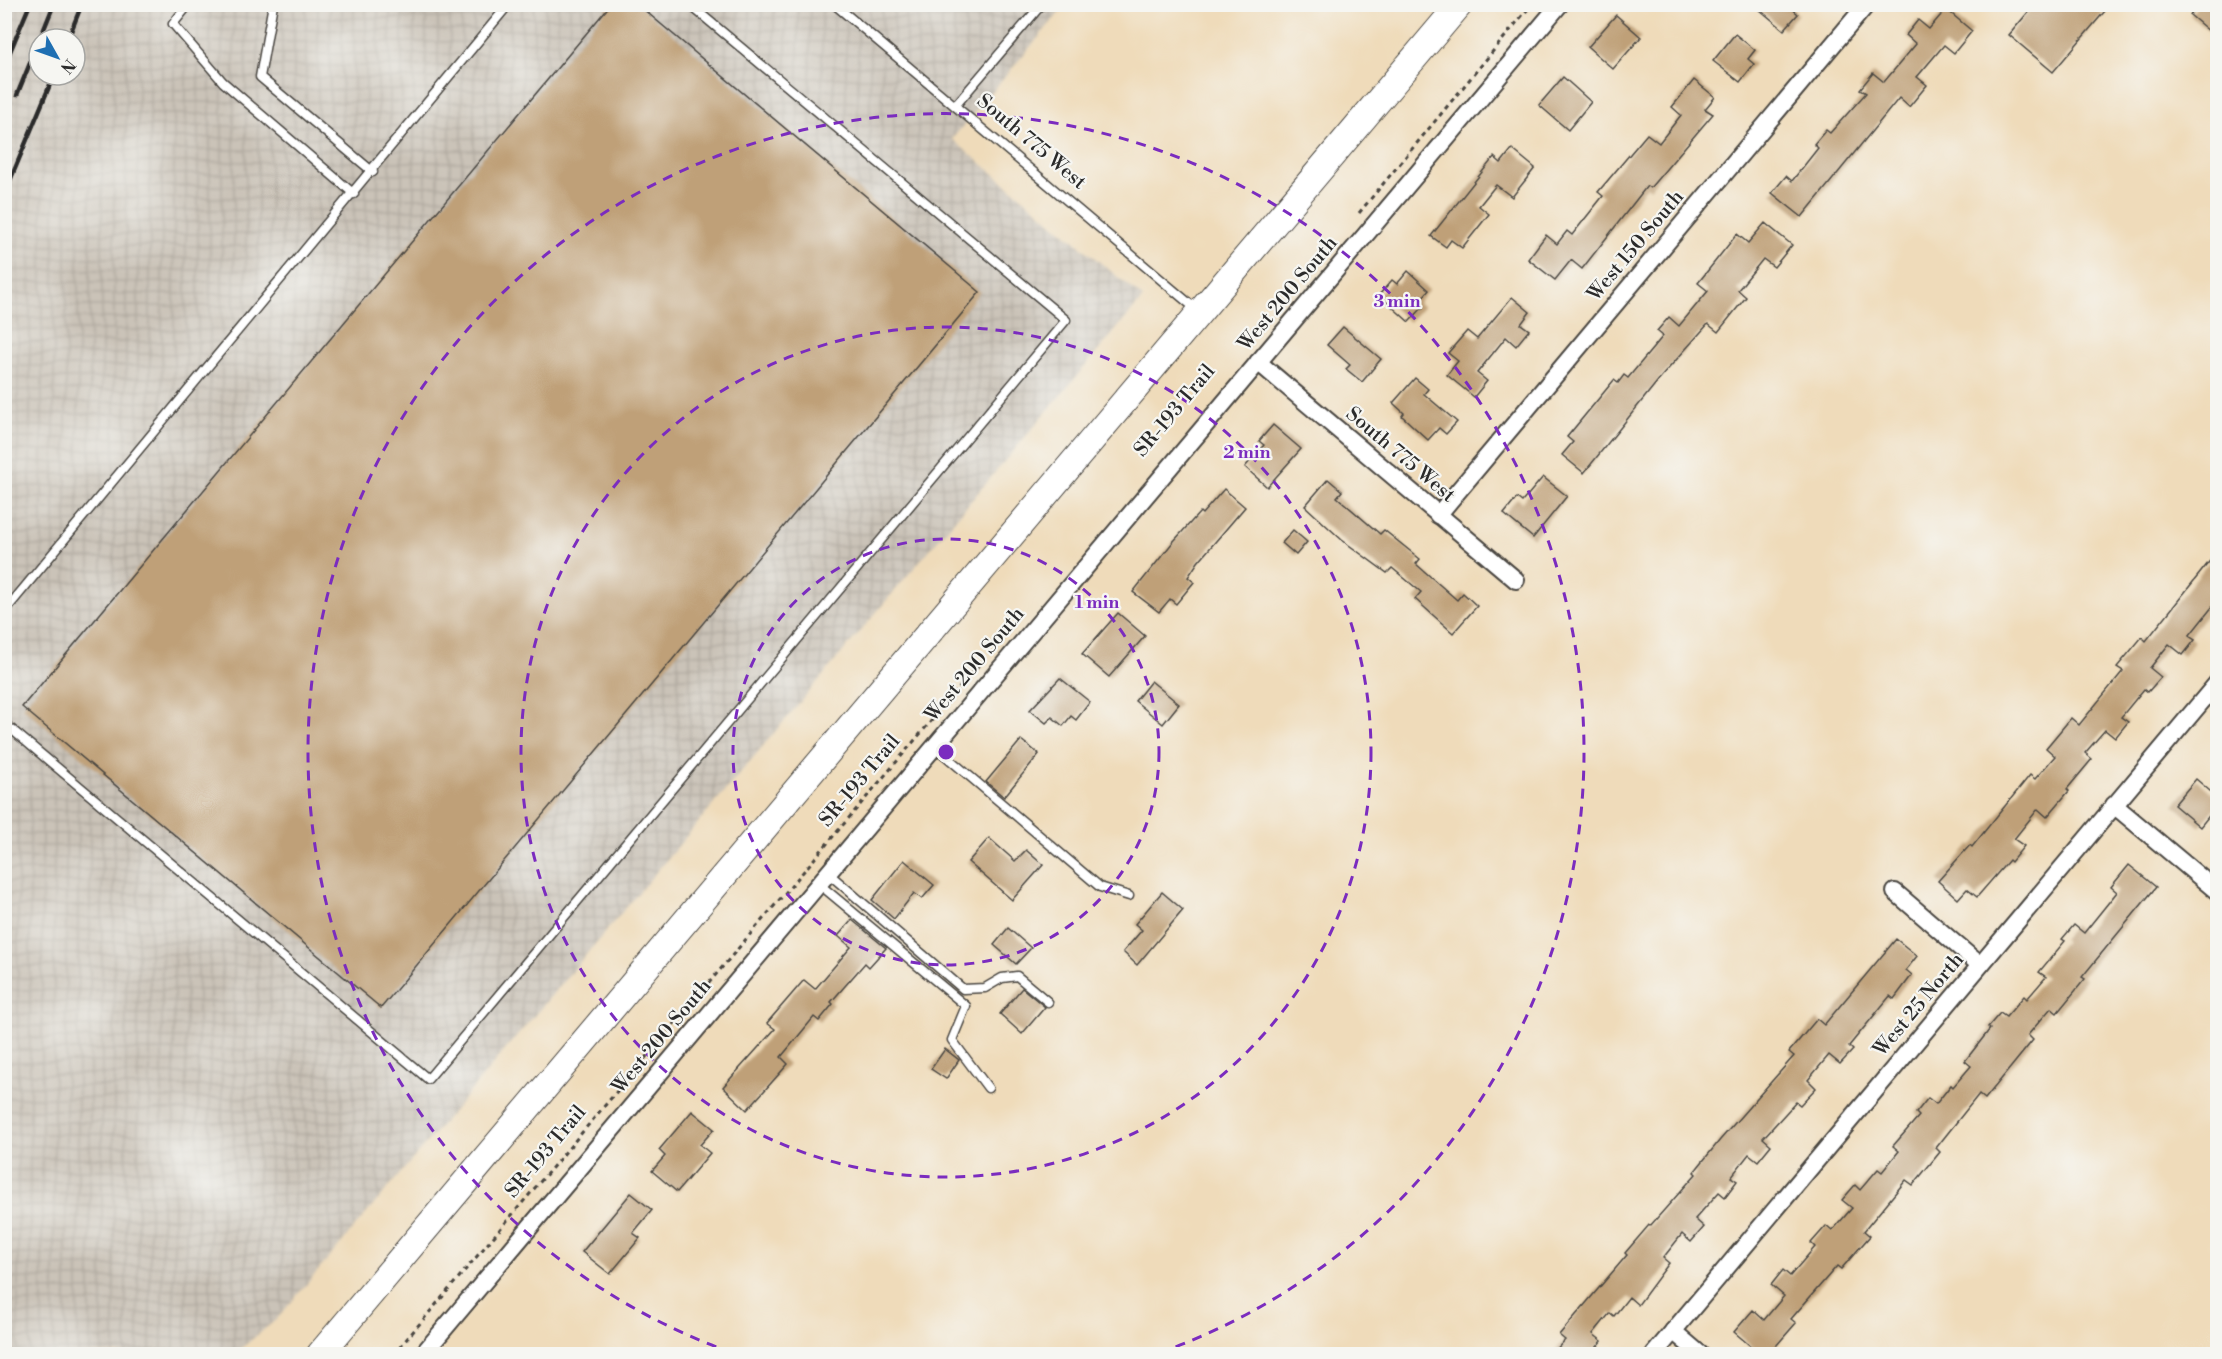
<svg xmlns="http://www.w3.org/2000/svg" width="2222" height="1359" font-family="'Libre Bodoni',serif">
<defs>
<pattern id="industrial-grid" width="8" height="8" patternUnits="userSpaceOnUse" patternTransform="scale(1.5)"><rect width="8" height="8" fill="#cac3b8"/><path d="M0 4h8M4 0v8" fill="none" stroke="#aea89e"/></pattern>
</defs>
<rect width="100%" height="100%" fill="#f6f6f2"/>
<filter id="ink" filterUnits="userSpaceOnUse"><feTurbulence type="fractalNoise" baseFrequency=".0167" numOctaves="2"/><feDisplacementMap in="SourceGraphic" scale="12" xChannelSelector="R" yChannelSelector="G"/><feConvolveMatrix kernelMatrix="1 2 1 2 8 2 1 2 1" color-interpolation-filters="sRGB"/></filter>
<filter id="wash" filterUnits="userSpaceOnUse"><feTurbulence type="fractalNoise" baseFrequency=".008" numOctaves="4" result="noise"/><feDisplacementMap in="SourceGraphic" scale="24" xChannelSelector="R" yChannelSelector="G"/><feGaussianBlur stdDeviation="1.35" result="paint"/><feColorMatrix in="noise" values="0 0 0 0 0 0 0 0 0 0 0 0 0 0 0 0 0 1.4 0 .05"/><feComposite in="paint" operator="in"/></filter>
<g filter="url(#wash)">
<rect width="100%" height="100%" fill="#efdbba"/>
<path fill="url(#industrial-grid)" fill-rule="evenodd" d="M 5,5 L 1066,5 L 952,139 L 1143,298 L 277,1319 L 234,1354 L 5,1354 ZM 39,39 L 75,39 L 75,75 L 39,75 Z"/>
<g id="blocks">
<g fill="#bfa078">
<polygon points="611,4 637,4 980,292 381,1008 22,707"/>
<polygon points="1753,4 1787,4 1798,14 1784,30"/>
<polygon points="2035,4 2111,4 2053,72 2009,35"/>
<polygon points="2199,4 2217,4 2217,38 2190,15"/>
<polygon points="1946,9 1972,31 1954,53 1944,45 1917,77 1927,85 1909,107 1899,98 1802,217 1772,193 1786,176 1792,181 1818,148 1814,144 1826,130 1830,133 1866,93 1860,89 1873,73 1884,82 1916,44 1906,35 1918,20 1929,29"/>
<polygon points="1616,15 1641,37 1613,69 1588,47"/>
<polygon points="1735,34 1755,50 1748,59 1754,64 1740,82 1713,61"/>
<polygon points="1563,77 1591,102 1568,130 1539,105"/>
<polygon points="1694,80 1715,97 1705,109 1713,114 1650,188 1647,186 1582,269 1571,260 1555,280 1528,259 1546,235 1557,244 1567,231 1572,235 1603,196 1598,192 1647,134 1659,143 1681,115 1672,107"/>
<polygon points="1512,149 1535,168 1512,197 1496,185 1479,206 1489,214 1462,248 1451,240 1446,247 1431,236 1494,157 1501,163"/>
<polygon points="1765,223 1792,245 1774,267 1763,259 1738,290 1746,297 1718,332 1708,324 1661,377 1584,473 1562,455 1573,442 1567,437 1614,380 1618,383 1624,375 1628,378 1663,336 1657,331 1669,317 1679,326 1708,291 1698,283 1737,234 1748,243"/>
<polygon points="1408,271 1429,290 1418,303 1423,307 1409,322 1379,295 1392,280 1397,284"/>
<polygon points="1512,297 1530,312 1521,324 1529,330 1516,346 1506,337 1477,373 1487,381 1474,397 1447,375 1458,361 1448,353 1467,331 1477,339"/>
<polygon points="1343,327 1381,359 1362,382 1346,369 1350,365 1327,345"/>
<polygon points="1415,378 1428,389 1424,394 1457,422 1446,434 1439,428 1428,440 1402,416 1404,413 1393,403"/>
<polygon points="1273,425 1301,449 1267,487 1245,467 1264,445 1259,441"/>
<polygon points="1543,477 1567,496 1533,538 1504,514 1517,498 1522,502"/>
<polygon points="1328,479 1342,491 1337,497 1380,534 1384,530 1420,559 1416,564 1457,600 1463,593 1477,606 1453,633 1415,599 1421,592 1392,568 1387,573 1342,540 1305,506"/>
<polygon points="1224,489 1245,507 1198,562 1188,577 1194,582 1176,604 1170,599 1159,612 1133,592 1173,542 1200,512 1202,514"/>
<polygon points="1293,530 1307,542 1296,555 1282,543"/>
<polygon points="2217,552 2217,601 2189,636 2195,640 2183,655 2169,644 2150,668 2161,677 2148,692 2144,689 2121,717 2128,722 2115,738 2105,730 2085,753 2092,759 2067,789 2069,791 2047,817 2038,809 2014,839 2024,846 2011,862 2009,860 1977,897 1967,889 1958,899 1938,881 1970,845 1972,847 2030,775 2035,779 2055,756 2046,748 2071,718 2079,725 2123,671 2117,667 2142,637 2146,641"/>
<polygon points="1118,613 1145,636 1109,677 1082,654"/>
<polygon points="1060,678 1090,702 1076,720 1071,716 1063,726 1052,717 1046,723 1030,710"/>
<polygon points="1151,681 1179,704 1163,724 1135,701"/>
<polygon points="1021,740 1039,754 1004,797 986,782"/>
<polygon points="2196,779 2217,797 2217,806 2200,827 2174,805"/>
<polygon points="989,838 1015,861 1026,850 1043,865 1012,900 968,862"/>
<polygon points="904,860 934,885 922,899 914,893 894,919 872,900"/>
<polygon points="2129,865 2156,887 2082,977 2085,979 2057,1013 2051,1008 2028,1035 2033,1040 1985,1099 1979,1094 1936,1148 1940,1152 1913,1185 1906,1180 1864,1231 1870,1236 1841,1269 1837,1266 1791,1319 1796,1323 1769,1354 1760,1354 1734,1332 1753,1310 1764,1320 1784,1296 1771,1285 1783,1270 1790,1276 1815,1247 1811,1243 1826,1226 1832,1231 1852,1208 1842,1200 1855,1185 1860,1190 1878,1169 1882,1172 1899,1151 1893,1146 1919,1116 1916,1113 1928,1098 1936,1104 1951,1085 1953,1087 1971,1066 1965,1061 1990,1029 1988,1027 2000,1013 2006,1017 2024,996 2027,999 2046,977 2039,972 2065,941 2062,939 2074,925 2084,933 2117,892 2111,887"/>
<polygon points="1162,892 1183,910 1137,965 1123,952 1142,930 1135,924"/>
<polygon points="852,920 886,948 869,967 865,963 831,1002 833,1004 819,1021 814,1017 781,1057 788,1064 747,1110 723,1087 775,1029 767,1023 804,980 815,989 851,947 838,936"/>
<polygon points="1008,928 1031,948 1016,964 994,945"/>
<polygon points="1896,939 1917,956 1906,970 1912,975 1894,999 1890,996 1849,1046 1853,1050 1840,1064 1829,1055 1808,1080 1816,1088 1800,1105 1796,1102 1763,1138 1771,1145 1758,1161 1749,1154 1731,1177 1737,1181 1725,1197 1719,1192 1695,1219 1704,1227 1691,1242 1682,1234 1663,1258 1669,1263 1638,1305 1629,1297 1614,1316 1610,1313 1593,1334 1602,1341 1591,1354 1552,1354 1565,1340 1559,1335 1627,1255 1625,1253 1649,1225 1650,1226 1696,1174 1694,1172 1720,1140 1794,1056 1789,1052 1817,1019 1824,1025"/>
<polygon points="1022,988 1045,1007 1022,1034 1000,1014"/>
<polygon points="945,1049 959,1060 946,1079 931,1069"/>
<polygon points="692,1111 714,1129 700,1145 710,1153 677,1192 652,1171 665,1156 659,1150"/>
<polygon points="631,1193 652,1210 633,1233 640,1238 610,1274 582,1252"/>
</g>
</g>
</g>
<g filter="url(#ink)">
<use href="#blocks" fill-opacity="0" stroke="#484540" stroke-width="1.5"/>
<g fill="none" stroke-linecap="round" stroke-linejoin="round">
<defs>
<g id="service">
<polyline points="189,4 173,24 223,82 354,194"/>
<polyline points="273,4 260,77 373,172"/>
<polyline points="834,4 1197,310"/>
<polyline points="955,106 1042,4"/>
<polyline points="4,612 509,4"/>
<polyline points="4,723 428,1079 1066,320 689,4"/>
<polyline points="934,746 1100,887 1129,896"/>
<polyline points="828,873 963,989 985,988 1002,978 1017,976 1048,1002"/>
<polyline points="819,884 966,1006 952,1040 988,1088"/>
</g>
<g id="minor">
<polyline points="1258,362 1516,580"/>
<polyline points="1438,515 1867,4"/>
<polyline points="2114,805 2218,892"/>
<polyline points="1895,892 1980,965"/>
<polyline points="1673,1331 1700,1354"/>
<polyline points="423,1354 1560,4"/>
<polyline points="1654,1354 2218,682"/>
</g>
<polyline id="primary" points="320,1354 1460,4"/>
</defs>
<use href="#service" stroke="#484540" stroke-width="11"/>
<use href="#minor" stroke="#484540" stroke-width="20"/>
<use href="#primary" stroke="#484540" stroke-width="28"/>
<g stroke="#484540" stroke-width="3" stroke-dasharray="4.5 4.5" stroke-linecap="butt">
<polyline points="1359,213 1532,4"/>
<polyline points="394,1354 988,654"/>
</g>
<use href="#service" stroke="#fff" stroke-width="8"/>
<use href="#minor" stroke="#fff" stroke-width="16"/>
<use href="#primary" stroke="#fff" stroke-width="26"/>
<g stroke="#2b2b2b" stroke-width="4.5">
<polyline points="40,39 54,4"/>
<polyline points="68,39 82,4"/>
<polyline points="4,66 30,4"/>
<polyline points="17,95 39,41"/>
<polyline points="4,195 54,75"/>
</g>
</g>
</g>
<g fill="none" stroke="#7b2cbf" stroke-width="3" stroke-dasharray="10 8">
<circle cx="946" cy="752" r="213"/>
<circle cx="946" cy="752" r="425"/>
<path d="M733 1353A638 638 0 1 1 1159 1353"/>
</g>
<g text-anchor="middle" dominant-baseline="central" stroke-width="4.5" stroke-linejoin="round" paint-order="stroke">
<g font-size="20" fill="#2b2b2b" stroke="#f6f6f2">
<text transform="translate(1031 142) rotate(40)">South 775 West</text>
<text transform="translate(1636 246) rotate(-50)">West 150 South</text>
<text transform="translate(1288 294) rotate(-50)">West 200 South</text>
<text transform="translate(1175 411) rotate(-50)">SR-193 Trail</text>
<text transform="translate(1400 455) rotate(40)">South 775 West</text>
<text transform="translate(975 665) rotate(-50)">West 200 South</text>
<text transform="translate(860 781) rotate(-50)">SR-193 Trail</text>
<text transform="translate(1919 1005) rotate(-50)">West 25 North</text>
<text transform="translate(662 1037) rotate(-50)">West 200 South</text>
<text transform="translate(546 1152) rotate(-50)">SR-193 Trail</text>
</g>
</g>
<circle cx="946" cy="752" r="9" fill="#7b2cbf" stroke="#f6f6f2" stroke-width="3"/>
<g font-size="18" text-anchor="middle" font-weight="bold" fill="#7b2cbf" stroke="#f6f6f2" stroke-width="4.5" stroke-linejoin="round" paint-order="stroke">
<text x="1397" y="307">3 min</text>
<text x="1247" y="458">2 min</text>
<text x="1097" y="608">1 min</text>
</g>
<rect width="2222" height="1359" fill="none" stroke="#f6f6f2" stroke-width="24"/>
<g transform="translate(57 57) rotate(130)"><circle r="28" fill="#f6f6f2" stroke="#a5a5a2" stroke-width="1.5"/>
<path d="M0-4.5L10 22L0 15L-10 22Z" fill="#1f6fb2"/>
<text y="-9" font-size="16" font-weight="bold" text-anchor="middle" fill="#2b2b2b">N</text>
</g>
</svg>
